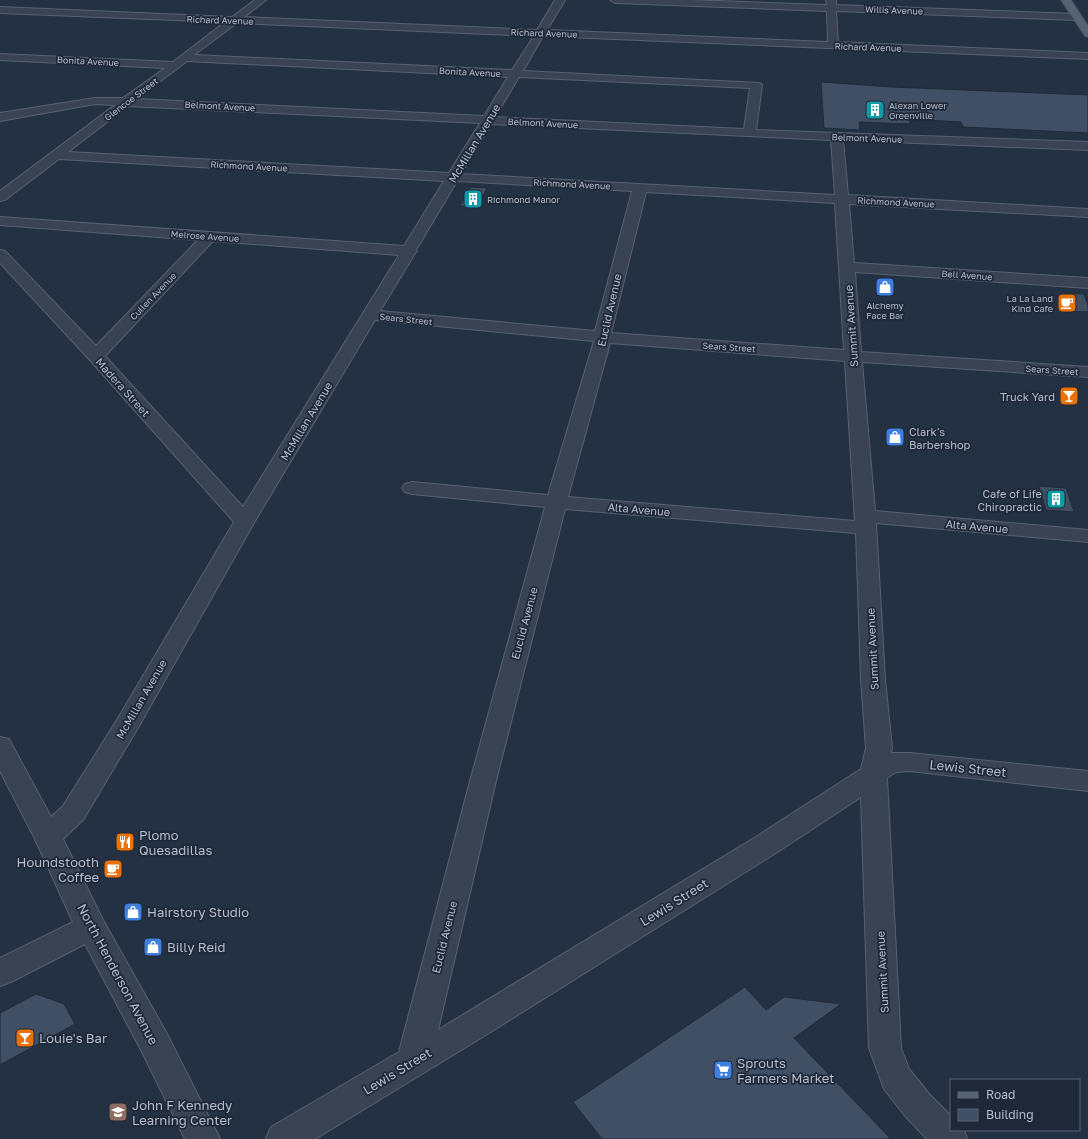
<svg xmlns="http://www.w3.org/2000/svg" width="1088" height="1139" font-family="'Golos Text',sans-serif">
<rect width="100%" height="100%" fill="#243143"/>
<g fill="#404f63" stroke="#202a3a">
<polygon points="821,82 892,87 1088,95 1088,133 963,127 961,122 909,119 910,124 859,122 860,130 824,128"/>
<polygon points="471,187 487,188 477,207 460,206"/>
<polygon points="1062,293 1084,294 1088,305 1088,312 1068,311"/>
<polygon points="1039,486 1066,488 1074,512 1046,510"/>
<polygon points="745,987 766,1010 784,997 841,1004 794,1038 891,1139 602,1139 573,1102"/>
<polygon points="36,994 64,1004 75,1024 0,1065 0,1013"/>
</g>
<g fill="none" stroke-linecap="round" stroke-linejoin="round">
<defs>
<path id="minor" d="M 255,0 L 266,0 L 244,17 L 537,30 L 555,0 L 565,0 L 547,30 L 828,42 L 827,11 L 615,3 L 610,0 L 690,0 L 827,5 L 826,0 L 836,0 L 836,5 L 1077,14 L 1082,17 L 1077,20 L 836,11 L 838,42 L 1088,53 L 1088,59 L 543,36 L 523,71 L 760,83 L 762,85 L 756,130 L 1088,142 L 1088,150 L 843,140 L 848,195 L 1088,209 L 1088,217 L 849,204 L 854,263 L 1088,278 L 1088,288 L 855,272 L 861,352 L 1088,367 L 1088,377 L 862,362 L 875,511 L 1088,530 L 1088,542 L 876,523 L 885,679 L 892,748 L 891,753 L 910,753 L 1088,771 L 1088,791 L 910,771 L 896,772 L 887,778 L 901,1048 L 909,1069 L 930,1095 L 951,1116 L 951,1130 L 964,1130 L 967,1139 L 927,1139 L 906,1117 L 884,1089 L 869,1048 L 861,797 L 779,851 L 481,1038 L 315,1139 L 266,1139 L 271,1127 L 399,1052 L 469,785 L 545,507 L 412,494 L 405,492 L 402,488 L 405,484 L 412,482 L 548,495 L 594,341 L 375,320 L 255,521 L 139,726 L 83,820 L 63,839 L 103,920 L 166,1032 L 220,1139 L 185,1139 L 142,1052 L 85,944 L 11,982 L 0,986 L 0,958 L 73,922 L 34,837 L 0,771 L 0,737 L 9,739 L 51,817 L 63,806 L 117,720 L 234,522 L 90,360 L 0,263 L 0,250 L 5,251 L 96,346 L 198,240 L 0,225 L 0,217 L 404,246 L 444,181 L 59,159 L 5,200 L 0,201 L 0,191 L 115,105 L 95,104 L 0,121 L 0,113 L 95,98 L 123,98 L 165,68 L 0,60 L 0,54 L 173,62 L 225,22 L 0,13 L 0,7 L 232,17 ZM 237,23 L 534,36 L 512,70 L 194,55 ZM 187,61 L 508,77 L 484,116 L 137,99 ZM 519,77 L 750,88 L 744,129 L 495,117 ZM 128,106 L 480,123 L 449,173 L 68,152 ZM 491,124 L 831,140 L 835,195 L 461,174 ZM 457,181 L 632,191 L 595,331 L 380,311 L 414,255 L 417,251 L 416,250 ZM 646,192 L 835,203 L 844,350 L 611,333 ZM 213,241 L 399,255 L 243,507 L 105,356 ZM 610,343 L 845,361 L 855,521 L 568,497 ZM 565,509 L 856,533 L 861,679 L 866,748 L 861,769 L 759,835 L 438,1030 L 495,785 Z"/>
<polygon id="major" points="1061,0 1071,0 1088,26 1088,37 1085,36"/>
</defs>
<use href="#minor" stroke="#576170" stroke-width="2"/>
<use href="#major" stroke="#434c5c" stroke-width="2"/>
<use href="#minor" fill="#394353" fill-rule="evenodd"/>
<use href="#major" fill="#576273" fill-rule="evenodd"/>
</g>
<defs>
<symbol id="building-square" viewBox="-11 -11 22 22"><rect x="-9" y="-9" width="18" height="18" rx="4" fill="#0f9aa8" stroke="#1e2838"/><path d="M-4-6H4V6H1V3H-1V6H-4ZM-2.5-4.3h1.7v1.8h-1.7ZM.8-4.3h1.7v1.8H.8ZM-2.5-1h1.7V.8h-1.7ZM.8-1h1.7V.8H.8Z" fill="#fff"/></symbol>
<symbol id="shop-square" viewBox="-11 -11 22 22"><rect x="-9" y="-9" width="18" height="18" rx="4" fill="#3f7fe0" stroke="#1e2838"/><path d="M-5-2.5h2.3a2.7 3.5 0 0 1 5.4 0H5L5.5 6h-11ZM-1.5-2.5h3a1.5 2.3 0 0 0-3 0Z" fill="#fff"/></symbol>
<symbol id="cafe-square" viewBox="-11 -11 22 22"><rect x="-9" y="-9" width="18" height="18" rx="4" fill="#e8710a" stroke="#1e2838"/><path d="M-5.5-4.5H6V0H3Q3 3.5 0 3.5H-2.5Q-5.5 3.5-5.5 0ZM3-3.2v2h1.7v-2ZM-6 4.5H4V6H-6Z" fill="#fff"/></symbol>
<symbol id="bar-square" viewBox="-11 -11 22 22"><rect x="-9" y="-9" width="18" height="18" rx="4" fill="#e8710a" stroke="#1e2838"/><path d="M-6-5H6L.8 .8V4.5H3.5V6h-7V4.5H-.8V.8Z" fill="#fff"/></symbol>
<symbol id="restaurant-square" viewBox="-11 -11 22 22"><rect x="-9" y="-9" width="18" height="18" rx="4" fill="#e8710a" stroke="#1e2838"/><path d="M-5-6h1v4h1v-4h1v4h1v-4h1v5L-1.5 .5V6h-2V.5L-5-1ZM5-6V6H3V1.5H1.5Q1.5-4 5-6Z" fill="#fff"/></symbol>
<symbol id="supermarket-square" viewBox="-11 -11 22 22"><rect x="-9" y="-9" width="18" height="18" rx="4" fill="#3f7fe0" stroke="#1e2838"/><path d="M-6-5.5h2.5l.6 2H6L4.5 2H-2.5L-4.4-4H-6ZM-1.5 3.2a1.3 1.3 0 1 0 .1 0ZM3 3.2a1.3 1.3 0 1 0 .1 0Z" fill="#fff"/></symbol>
<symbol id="school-square" viewBox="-11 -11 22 22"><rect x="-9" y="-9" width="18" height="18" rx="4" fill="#8d6e63" stroke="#1e2838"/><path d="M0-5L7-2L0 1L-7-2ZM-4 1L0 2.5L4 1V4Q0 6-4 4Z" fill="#fff"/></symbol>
</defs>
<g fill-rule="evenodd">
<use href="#building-square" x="864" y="99" width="22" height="22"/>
<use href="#building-square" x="462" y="188" width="22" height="22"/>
<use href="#shop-square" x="874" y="276" width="22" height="22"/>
<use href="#cafe-square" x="1056" y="292" width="22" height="22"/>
<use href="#bar-square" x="1058" y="385" width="22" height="22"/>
<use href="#shop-square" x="884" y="426" width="22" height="22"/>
<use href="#building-square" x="1045" y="488" width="22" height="22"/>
<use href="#restaurant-square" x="114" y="831" width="22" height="22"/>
<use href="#cafe-square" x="102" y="858" width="22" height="22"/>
<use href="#shop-square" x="122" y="901" width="22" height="22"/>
<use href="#shop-square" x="142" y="936" width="22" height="22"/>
<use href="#bar-square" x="14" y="1027" width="22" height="22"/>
<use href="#supermarket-square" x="712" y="1059" width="22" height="22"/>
<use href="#school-square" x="107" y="1101" width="22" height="22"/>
</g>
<g text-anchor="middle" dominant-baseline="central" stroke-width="3.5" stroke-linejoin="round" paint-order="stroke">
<g font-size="9" fill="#b6becd" stroke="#1e2838">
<text transform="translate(894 10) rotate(2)">Willis Avenue</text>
<text transform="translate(220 20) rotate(2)">Richard Avenue</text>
<text transform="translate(544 33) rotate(2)">Richard Avenue</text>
<text transform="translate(868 47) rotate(2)">Richard Avenue</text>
<text transform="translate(88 61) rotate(3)">Bonita Avenue</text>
<text transform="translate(470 72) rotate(3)">Bonita Avenue</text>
<text transform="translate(131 99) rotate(-37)">Glencoe Street</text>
<text transform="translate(220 106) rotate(3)">Belmont Avenue</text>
<text transform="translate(543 123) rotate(3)">Belmont Avenue</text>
<text transform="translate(867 138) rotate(2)">Belmont Avenue</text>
<text transform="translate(249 166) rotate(3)">Richmond Avenue</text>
<text transform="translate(572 184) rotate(3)">Richmond Avenue</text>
<text transform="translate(896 202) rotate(3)">Richmond Avenue</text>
<text transform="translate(205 236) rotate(4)">Melrose Avenue</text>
<text transform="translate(967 275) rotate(4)">Bell Avenue</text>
<text transform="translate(153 296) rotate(-46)">Cullen Avenue</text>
<text transform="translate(406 319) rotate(6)">Sears Street</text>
<text transform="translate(729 347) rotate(4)">Sears Street</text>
<text transform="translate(1052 370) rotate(4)">Sears Street</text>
</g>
<g font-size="9" fill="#b6becd" stroke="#1e2838" text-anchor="start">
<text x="889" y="105">Alexan Lower<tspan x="889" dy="10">Greenville</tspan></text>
<text x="487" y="199">Richmond Manor</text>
<text x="1053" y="298" text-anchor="end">La La Land<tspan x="1053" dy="10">Kind Cafe</tspan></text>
<text x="885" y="305" text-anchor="middle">Alchemy<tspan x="885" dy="10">Face Bar</tspan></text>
</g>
<g font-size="11" fill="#b6becd" stroke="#1e2838">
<text transform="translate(474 143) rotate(-59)">McMillan Avenue</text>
<text transform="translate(609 310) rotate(-77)">Euclid Avenue</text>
<text transform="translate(851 326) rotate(-94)">Summit Avenue</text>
<text transform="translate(123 387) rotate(48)">Madera Street</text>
<text transform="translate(306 421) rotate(-59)">McMillan Avenue</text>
<text transform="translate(639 509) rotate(5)">Alta Avenue</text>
<text transform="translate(977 526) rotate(5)">Alta Avenue</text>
<text transform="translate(524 623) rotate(-75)">Euclid Avenue</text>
<text transform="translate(872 649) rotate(-93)">Summit Avenue</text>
<text transform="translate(141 699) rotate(-60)">McMillan Avenue</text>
<text transform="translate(444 937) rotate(-76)">Euclid Avenue</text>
<text transform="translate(882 972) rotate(-93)">Summit Avenue</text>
</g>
<g font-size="11" fill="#b6becd" stroke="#1e2838" text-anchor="end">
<text x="1055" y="396">Truck Yard</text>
<text x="909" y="431" text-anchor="start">Clark's<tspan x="909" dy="13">Barbershop</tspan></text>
<text x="1042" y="493">Cafe of Life<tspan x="1042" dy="13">Chiropractic</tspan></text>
</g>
<g font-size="13" fill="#b6becd" stroke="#1e2838">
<text transform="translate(968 768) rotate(6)">Lewis Street</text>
<text transform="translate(674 902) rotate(-32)">Lewis Street</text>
<text transform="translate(118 974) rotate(62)">North Henderson Avenue</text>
<text transform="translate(397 1071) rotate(-31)">Lewis Street</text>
</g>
<g font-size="13" fill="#b6becd" stroke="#1e2838" text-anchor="start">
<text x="139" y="835">Plomo<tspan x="139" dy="15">Quesadillas</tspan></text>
<text x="99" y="862" text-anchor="end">Houndstooth<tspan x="99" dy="15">Coffee</tspan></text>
<text x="147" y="912">Hairstory Studio</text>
<text x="167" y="947">Billy Reid</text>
<text x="39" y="1038">Louie's Bar</text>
<text x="737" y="1063">Sprouts<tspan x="737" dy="15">Farmers Market</tspan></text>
<text x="132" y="1105">John F Kennedy<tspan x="132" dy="15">Learning Center</tspan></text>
</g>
</g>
<rect x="950" y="1079" width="130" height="52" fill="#1e2838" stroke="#5b6474"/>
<rect x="958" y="1092" width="20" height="6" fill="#576273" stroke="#5b6474"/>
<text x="986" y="1099" font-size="12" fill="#b6becd">Road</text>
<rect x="958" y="1109" width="20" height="12" fill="#404f63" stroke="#5b6474"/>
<text x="986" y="1119" font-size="12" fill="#b6becd">Building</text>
</svg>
